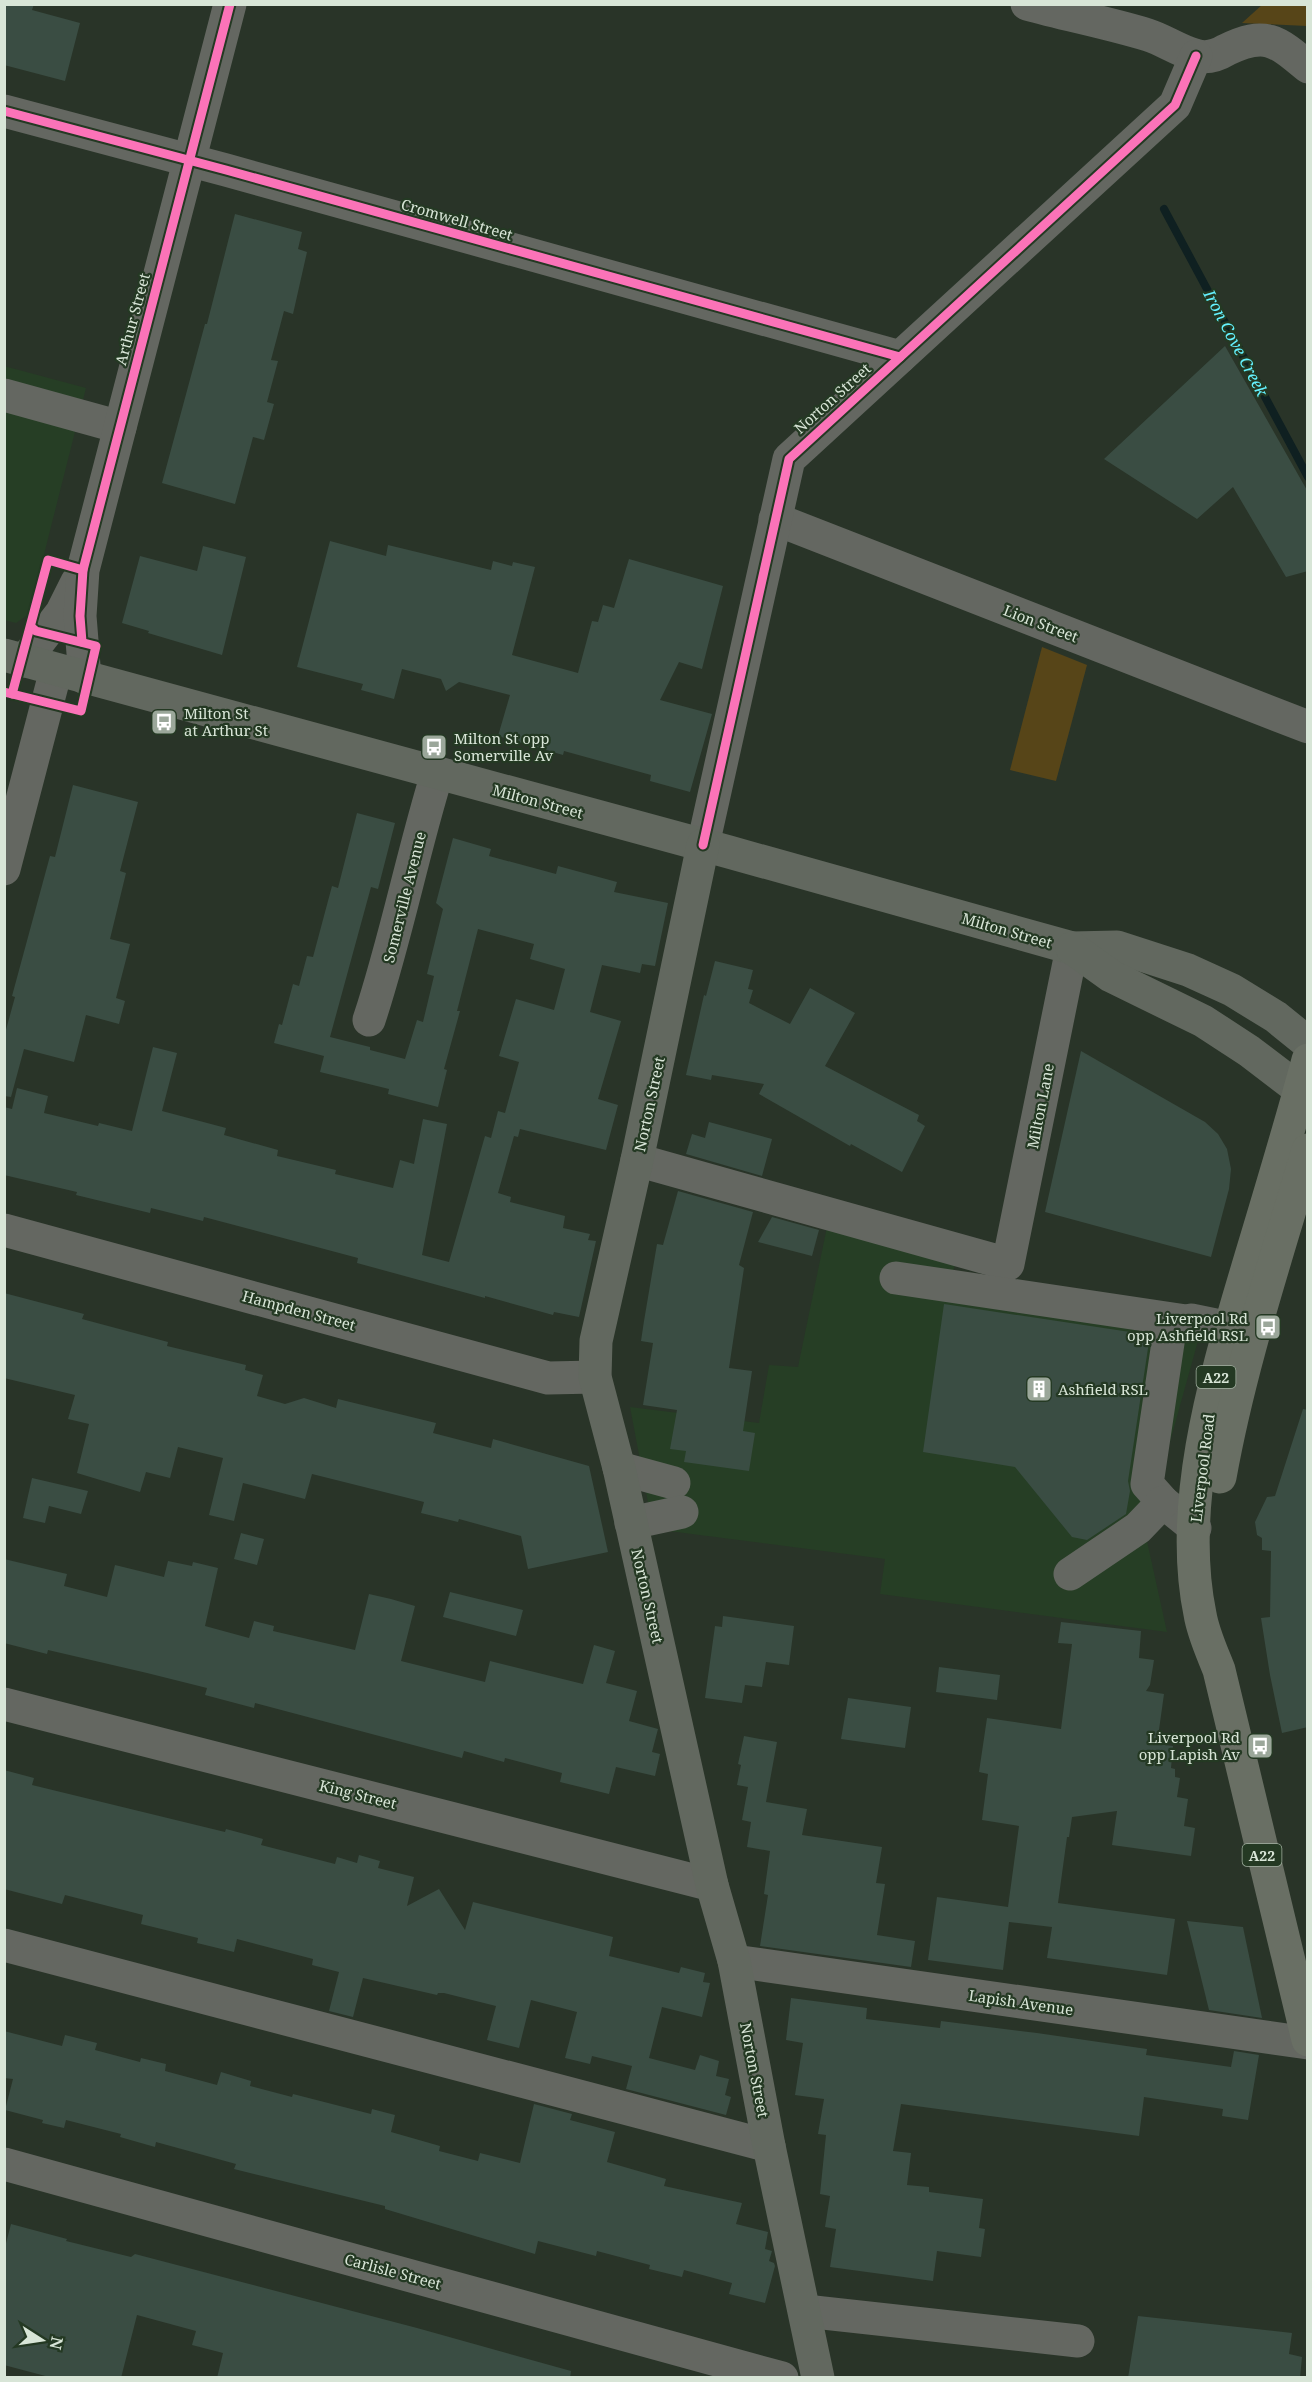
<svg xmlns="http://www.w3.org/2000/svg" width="1312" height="2382" font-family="'Noto Serif',serif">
<rect width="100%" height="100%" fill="#293428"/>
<g fill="#263e25">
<polygon points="4,366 86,388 29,614 16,623 4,620"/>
<polygon points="828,1222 958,1257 952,1274 1206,1312 1145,1532 1167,1632 880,1594 885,1559 653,1529 630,1407 759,1423 769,1365 798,1367"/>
</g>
<g fill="#574518">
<polygon points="1263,4 1307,5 1307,26 1242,23"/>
<polygon points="1042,647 1087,665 1056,781 1010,770"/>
</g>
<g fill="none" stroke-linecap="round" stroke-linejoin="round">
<polyline stroke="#0f2021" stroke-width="8" points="1164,209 1308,477"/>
</g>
<g fill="#3a4d43">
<polygon points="4,4 34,4 32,10 80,23 65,81 4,65"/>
<polygon points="235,214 302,232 298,249 307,252 293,314 284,311 271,360 278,361 267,402 274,404 264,440 253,437 235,504 162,483 205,324 207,324"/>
<polygon points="1225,346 1308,492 1308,571 1286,577 1233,487 1197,519 1104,459"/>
<polygon points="330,541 386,556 388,545 491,570 493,561 512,566 513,562 535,567 512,655 578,673 592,621 598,622 603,605 614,608 629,559 723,586 702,669 679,662 660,700 712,714 690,792 650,781 651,775 564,751 563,755 498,736 510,695 459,682 446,691 441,679 402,669 394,699 361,690 363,684 297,667"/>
<polygon points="203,546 246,557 222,655 148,633 149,631 122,623 140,556 197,571"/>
<polygon points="73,785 138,802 120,871 126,873 110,939 130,944 116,998 125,1001 119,1024 86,1015 74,1062 24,1049 11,1097 4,1096 4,1037 15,997 12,996 50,856 55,857"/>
<polygon points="357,813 395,823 378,889 371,887 330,1037 370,1047 370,1050 405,1059 417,1020 423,1022 434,976 427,974 443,909 436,903 453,838 491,849 489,856 556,874 558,866 617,882 614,892 668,903 655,966 642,964 640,973 602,965 590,1012 621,1021 598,1099 618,1105 606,1150 520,1129 518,1137 514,1136 498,1193 511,1197 510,1202 565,1216 563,1228 590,1234 588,1240 596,1241 579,1317 554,1312 553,1315 485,1296 485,1298 357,1263 358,1258 204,1217 203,1221 151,1208 150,1213 76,1195 77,1192 4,1175 4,1107 12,1109 17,1088 48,1096 44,1113 98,1126 99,1123 132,1131 153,1047 177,1053 162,1111 226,1128 224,1135 278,1150 277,1156 336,1170 335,1174 393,1188 400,1160 414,1164 423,1119 447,1124 422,1255 449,1262 485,1136 491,1138 498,1111 505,1113 519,1062 499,1056 516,999 554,1010 565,969 530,959 534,944 478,929 457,1011 460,1011 444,1069 447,1070 438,1107 388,1094 389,1089 320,1072 324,1056 274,1043 279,1024 282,1025 293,984 299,986 307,956 313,957 332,886 338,888"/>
<polygon points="715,961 753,970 748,989 753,990 749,1003 790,1024 810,988 855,1013 825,1066 919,1115 917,1121 925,1126 902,1172 851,1144 850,1146 759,1094 764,1084 712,1075 711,1080 686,1075 704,995 706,996"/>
<polygon points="1081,1051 1205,1122 1218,1134 1227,1149 1231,1169 1229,1189 1211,1257 1045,1212"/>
<polygon points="709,1122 772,1139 762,1176 686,1154 692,1134 705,1138"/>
<polygon points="678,1191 753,1212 739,1265 744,1268 729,1368 752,1371 743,1431 755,1433 749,1471 684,1462 686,1451 670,1449 677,1410 643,1405 653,1343 641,1341 644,1321 657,1244 663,1245"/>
<polygon points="772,1217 819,1230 812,1256 758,1242"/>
<polygon points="4,1293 84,1314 82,1319 168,1342 167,1346 246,1365 245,1370 263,1375 257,1396 285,1404 304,1398 336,1408 338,1399 436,1423 433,1433 491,1448 493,1439 589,1466 608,1552 528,1569 521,1536 459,1519 458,1522 421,1513 424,1502 312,1474 305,1499 243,1483 234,1521 209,1515 223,1458 178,1447 170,1478 146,1472 140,1492 77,1473 89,1424 68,1419 75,1395 4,1378"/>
<polygon points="944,1304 1150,1335 1128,1481 1130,1491 1126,1514 1087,1540 1072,1537 1015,1467 923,1452"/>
<polygon points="1303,1409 1308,1410 1308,1727 1282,1733 1270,1675 1261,1618 1270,1617 1271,1551 1262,1550 1262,1538 1257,1535 1255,1522 1267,1497 1275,1496"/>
<polygon points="32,1478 88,1491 81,1514 49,1506 45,1523 23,1518"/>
<polygon points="241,1533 264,1539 257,1565 234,1559"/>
<polygon points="4,1559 67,1574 64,1586 107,1597 115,1565 164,1577 168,1561 192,1566 193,1562 218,1568 205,1626 249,1638 254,1621 274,1626 273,1631 355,1650 369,1594 391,1599 415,1606 401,1661 485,1682 490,1661 583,1684 594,1645 615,1651 606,1683 637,1691 629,1721 658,1729 652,1752 660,1754 655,1776 616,1767 609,1794 560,1782 562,1773 505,1758 504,1762 464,1751 462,1758 255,1703 254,1708 205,1695 207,1688 147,1673 48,1650 47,1654 4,1643"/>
<polygon points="450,1592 523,1610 516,1636 443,1617"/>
<polygon points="723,1616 794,1626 789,1665 766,1662 762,1687 745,1685 742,1703 705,1698 715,1626 722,1627"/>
<polygon points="1061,1622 1141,1631 1139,1658 1154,1660 1150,1685 1146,1691 1164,1694 1157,1744 1173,1746 1171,1768 1175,1769 1175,1777 1180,1778 1177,1797 1188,1799 1184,1826 1195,1828 1191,1856 1112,1845 1117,1811 1072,1817 1069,1837 1067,1837 1058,1903 1175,1919 1167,1975 1047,1958 1052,1927 1009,1922 1003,1970 928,1960 937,1897 1008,1907 1019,1826 982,1820 988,1774 979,1772 987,1718 1061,1729 1072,1644 1058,1643"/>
<polygon points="939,1667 1000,1675 997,1700 936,1692"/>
<polygon points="848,1698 911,1707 905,1748 841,1739"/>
<polygon points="744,1736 777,1742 766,1802 807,1809 802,1835 882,1847 876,1883 885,1884 877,1935 915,1941 911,1967 760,1946 768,1895 764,1894 770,1851 747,1847 751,1822 742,1820 748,1787 737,1785 741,1765 738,1764"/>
<polygon points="4,1770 34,1778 32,1785 225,1832 226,1829 263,1839 261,1845 335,1864 337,1857 357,1863 359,1855 380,1861 378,1868 414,1877 407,1906 439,1889 465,1930 473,1902 613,1937 609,1956 679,1973 681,1967 705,1973 703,1982 710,1983 702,2017 662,2007 649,2058 695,2070 700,2055 719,2061 716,2076 729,2079 725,2095 731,2097 726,2115 626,2089 632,2066 592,2056 590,2064 565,2058 577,2012 531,2000 519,2048 487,2040 496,2006 444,1993 438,1993 437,1995 363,1978 353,2017 329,2011 339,1972 312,1965 313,1959 237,1939 234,1952 197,1943 198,1938 141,1924 143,1915 65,1895 62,1904 4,1889"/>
<polygon points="1187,1921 1243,1927 1262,2018 1209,2010"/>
<polygon points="791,1998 867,2008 866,2019 940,2028 941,2021 1037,2033 1147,2049 1146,2055 1231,2067 1234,2051 1259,2055 1248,2120 1222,2116 1223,2109 1144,2097 1139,2136 901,2104 893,2151 911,2153 907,2185 929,2187 929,2192 983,2199 979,2228 985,2229 981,2257 937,2251 933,2281 830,2267 836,2229 825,2227 830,2196 820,2194 826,2135 818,2134 824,2099 795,2095 803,2043 786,2040"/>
<polygon points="4,2031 62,2046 65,2035 97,2043 95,2050 140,2062 141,2058 166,2064 165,2071 217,2085 221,2072 251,2081 250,2086 292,2097 293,2094 371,2114 372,2109 395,2115 391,2132 440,2146 439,2151 478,2161 480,2153 520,2163 534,2104 572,2114 570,2120 615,2132 607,2162 666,2179 664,2186 742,2203 736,2224 768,2232 765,2249 772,2251 769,2261 774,2263 775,2266 765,2303 729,2294 732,2283 684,2270 682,2277 649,2269 650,2265 597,2251 596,2256 538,2241 535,2254 385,2209 385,2206 234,2169 236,2164 156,2142 155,2147 120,2137 121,2134 66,2120 64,2128 42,2123 43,2120 5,2110 13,2079 4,2078"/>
<polygon points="11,2224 67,2239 66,2241 131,2257 135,2254 417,2328 571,2371 570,2378 217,2378 223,2353 192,2345 196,2331 137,2315 121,2378 53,2378 19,2369 4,2365 4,2251"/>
<polygon points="1138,2316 1292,2333 1289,2354 1302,2357 1300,2378 1128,2378"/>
</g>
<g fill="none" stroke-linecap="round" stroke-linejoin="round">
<g stroke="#646761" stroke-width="33">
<path d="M 1027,4 C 1067,15 1109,23 1148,35 C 1164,40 1179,51 1195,55 C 1206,59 1216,56 1226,50 C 1265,31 1276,40 1308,67"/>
<polyline points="4,111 226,170 900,357"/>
<polyline points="4,395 120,427"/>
<polyline points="775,519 1308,727"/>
<polyline points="24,661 62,612 77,582"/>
<polyline points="85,678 80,616 83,570 230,4"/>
<polyline points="703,845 789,459 1175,105 1196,56"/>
<polyline points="4,869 56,670"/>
<path d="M 369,1020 C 396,939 412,855 437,774"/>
<polyline points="637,1160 1008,1264 1072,948"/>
<polyline points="4,1230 548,1378 595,1377"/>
<polyline points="896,1278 1186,1321"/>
<polyline points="619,1468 674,1483"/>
<polyline points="631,1523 682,1512"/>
<polyline points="1195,1528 1163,1502 1147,1484 1169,1336 1177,1324 1191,1320 1230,1328"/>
<polyline points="1070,1574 1138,1528 1163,1502"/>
<polyline points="4,1704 712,1885"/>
<polyline points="4,1945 769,2146"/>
<polyline points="734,1961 1308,2043"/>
<polyline points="4,2164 782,2378"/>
<polyline points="805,2311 1078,2341"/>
</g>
<g stroke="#62685f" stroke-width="33">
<polyline points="4,655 729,852 1072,948 1117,947 1188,970 1232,990 1276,1017 1308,1043"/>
<polyline points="703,845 637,1160 596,1341 595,1377 619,1468 712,1885 734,1961 769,2146 818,2378"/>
<polyline points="1072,948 1111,976 1203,1021 1249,1051 1308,1096"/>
</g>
<g stroke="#696f64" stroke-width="33">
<path d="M 1308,1060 C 1288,1135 1265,1209 1243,1283 C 1213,1384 1178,1508 1200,1614 C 1203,1633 1212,1652 1219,1670 L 1308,2040"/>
<path d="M 1220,1477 C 1240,1366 1276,1259 1308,1150"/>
</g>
<defs>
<g id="cycleway">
<polyline points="4,111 226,170 900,357"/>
<polyline points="82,642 80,616 83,570 230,4"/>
<polyline points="4,692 81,711 96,646 36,631 31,627"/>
<polyline points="12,694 48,560 83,570"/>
<polyline points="703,845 789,459 1175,105 1196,56"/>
</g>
</defs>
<use href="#cycleway" stroke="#243923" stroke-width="13"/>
<use href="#cycleway" stroke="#fb73b8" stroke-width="9"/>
</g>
<defs>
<symbol id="bus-square" viewBox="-11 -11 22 22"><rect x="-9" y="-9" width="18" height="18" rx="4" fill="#9ba79a" stroke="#243923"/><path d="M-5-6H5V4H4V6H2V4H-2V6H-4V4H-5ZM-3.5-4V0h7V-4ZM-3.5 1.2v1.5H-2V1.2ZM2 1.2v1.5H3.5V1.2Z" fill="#fff"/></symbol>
<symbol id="building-square" viewBox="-11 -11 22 22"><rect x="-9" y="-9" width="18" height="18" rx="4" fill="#9ba79a" stroke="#243923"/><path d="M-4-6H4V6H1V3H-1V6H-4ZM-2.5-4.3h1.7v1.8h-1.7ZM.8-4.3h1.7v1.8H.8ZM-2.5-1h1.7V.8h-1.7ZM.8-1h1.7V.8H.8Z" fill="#fff"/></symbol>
</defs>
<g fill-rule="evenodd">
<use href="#bus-square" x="149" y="707" width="30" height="30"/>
<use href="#bus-square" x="419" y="732" width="30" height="30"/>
<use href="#bus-square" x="1253" y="1312" width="30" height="30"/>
<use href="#building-square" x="1024" y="1374" width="30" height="30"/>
<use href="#bus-square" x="1245" y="1731" width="30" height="30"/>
</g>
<g text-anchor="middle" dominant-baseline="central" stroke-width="4.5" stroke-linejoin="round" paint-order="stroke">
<g fill="#243923" stroke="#a2b1a1" stroke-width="1.5">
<rect x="1196.5" y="1366" width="39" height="22" rx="4.5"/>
<rect x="1242.5" y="1844" width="39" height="22" rx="4.5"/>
</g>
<g font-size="14" font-weight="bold" fill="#d8e5d7">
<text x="1216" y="1377">A22</text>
<text x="1262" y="1855">A22</text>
</g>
<g font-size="15" fill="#d8e5d7" stroke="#243923">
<text transform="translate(457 219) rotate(16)">Cromwell Street</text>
<text transform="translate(132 319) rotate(-75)">Arthur Street</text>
<text transform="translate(832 398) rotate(-42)">Norton Street</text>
<text transform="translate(1041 623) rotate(21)">Lion Street</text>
<text transform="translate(538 801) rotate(15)">Milton Street</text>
<text transform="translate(404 897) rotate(-76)">Somerville Avenue</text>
<text transform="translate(1007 930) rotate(16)">Milton Street</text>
<text transform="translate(649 1104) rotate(-78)">Norton Street</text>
<text transform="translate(1040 1106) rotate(-79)">Milton Lane</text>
<text transform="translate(299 1310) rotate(15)">Hampden Street</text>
<text transform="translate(1202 1468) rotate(-83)">Liverpool Road</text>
<text transform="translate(648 1596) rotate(77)">Norton Street</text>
<text transform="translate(358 1794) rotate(14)">King Street</text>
<text transform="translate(1021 2002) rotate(8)">Lapish Avenue</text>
<text transform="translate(755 2070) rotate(79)">Norton Street</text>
<text transform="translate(393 2271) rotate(15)">Carlisle Street</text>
</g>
<g font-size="15" fill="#d8e5d7" stroke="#243923" text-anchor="start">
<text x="184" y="713">Milton St<tspan x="184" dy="17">at Arthur St</tspan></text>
<text x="454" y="738">Milton St opp<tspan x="454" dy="17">Somerville Av</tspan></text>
<text x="1248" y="1318" text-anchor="end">Liverpool Rd<tspan x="1248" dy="17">opp Ashfield RSL</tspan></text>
<text x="1058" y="1389">Ashfield RSL</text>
<text x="1240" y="1737" text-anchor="end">Liverpool Rd<tspan x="1240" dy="17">opp Lapish Av</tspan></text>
</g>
<g font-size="16" font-style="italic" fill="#64f1fe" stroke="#243923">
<text transform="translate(1236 343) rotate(62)">Iron Cove Creek</text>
</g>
</g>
<rect width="1312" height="2382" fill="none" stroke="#d8e5d7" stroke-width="12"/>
<g transform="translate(42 2340) rotate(102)" stroke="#243923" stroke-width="4.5" paint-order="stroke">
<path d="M0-4.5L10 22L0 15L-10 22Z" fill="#d8e5d7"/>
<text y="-9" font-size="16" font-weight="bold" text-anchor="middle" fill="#d8e5d7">N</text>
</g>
</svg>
